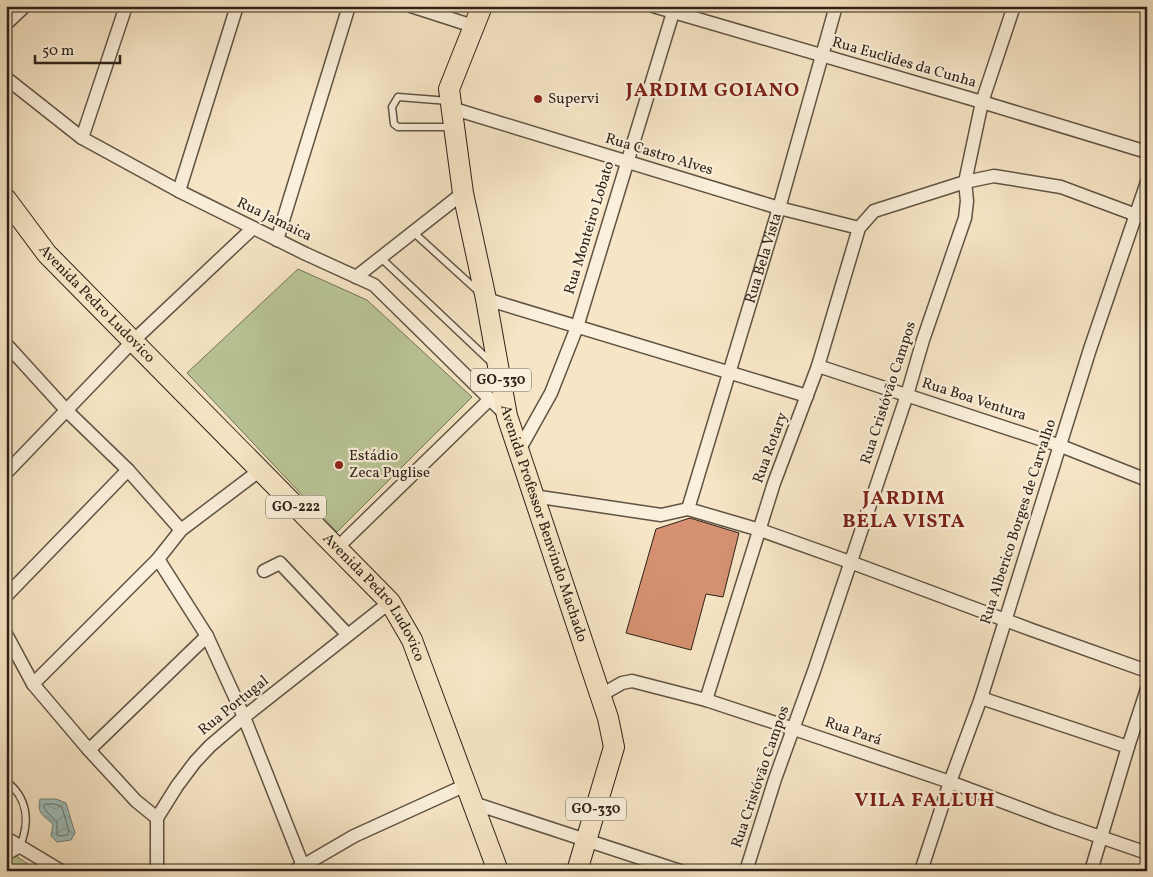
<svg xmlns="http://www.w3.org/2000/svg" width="1153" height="877" font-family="Vollkorn,serif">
<defs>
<pattern id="grass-tufts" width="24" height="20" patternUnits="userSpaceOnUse" patternTransform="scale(1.25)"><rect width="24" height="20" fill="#bac697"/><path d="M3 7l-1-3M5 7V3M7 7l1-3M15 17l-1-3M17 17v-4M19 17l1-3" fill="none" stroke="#a0aa82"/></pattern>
<pattern id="water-waves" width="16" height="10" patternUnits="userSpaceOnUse" patternTransform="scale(1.25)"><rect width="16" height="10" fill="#9ebebb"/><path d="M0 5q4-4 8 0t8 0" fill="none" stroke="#88a3a0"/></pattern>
</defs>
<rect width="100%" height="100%" fill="#f7e6c6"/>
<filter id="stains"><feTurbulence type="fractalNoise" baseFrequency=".004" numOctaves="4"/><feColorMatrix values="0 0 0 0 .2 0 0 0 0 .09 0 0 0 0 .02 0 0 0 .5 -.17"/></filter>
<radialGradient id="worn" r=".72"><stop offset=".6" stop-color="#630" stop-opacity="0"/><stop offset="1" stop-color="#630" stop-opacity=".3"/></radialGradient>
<polygon fill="url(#grass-tufts)" stroke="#747458" points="6,849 38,871 6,871"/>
<polygon fill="#bac697" stroke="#747458" points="298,269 367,300 472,397 337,532 187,373"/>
<path fill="url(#water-waves)" stroke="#71807a" d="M 40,799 L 56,799 L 66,803 L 75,833 L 71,840 L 57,842 L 51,836 L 53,824 C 42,815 37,813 40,799 Z"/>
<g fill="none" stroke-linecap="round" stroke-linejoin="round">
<polygon stroke="#66706a" stroke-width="1" points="46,804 55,804 62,807 69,832 67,835 59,836 57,835 57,822 46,811 44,807"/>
</g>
<polygon fill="#d59171" stroke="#2e2219" points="690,518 739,533 723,597 706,594 691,650 626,633 656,529"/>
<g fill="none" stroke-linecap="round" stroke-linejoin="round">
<defs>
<g id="lane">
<polyline points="449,101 398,97 392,107 394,124 398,127 453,127"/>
<polyline points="413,232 479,292"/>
<polyline points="381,258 492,363"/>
<path d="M 6,781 C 28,798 30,822 20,846"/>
</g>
<g id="street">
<polyline points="411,6 473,26"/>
<polyline points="653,6 982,102 1147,152"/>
<polyline points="6,24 25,6"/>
<polyline points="6,78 82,138 179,191 306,254 374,285 507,416"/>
<polyline points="451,108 779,208 859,228"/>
<polyline points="82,138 126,6"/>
<polyline points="179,191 237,6"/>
<polyline points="277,240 349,6"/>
<polyline points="356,277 463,193"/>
<polyline points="486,299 807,396"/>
<polyline points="6,344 67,411 128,470 181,530"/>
<polyline points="818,366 1061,446 1147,480"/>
<polyline points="518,452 551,393 577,327 675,6"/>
<polyline points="6,473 132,342 253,228"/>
<polyline points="533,496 661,515 688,509 760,530 850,562 1032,630 1147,671"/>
<path id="s1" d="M 688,509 L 779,208 L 836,6"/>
<polyline points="337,548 490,399"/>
<polyline points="158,559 207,636 244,717 305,871"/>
<polyline points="264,571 280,563 348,635"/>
<polyline points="6,596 128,470"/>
<polyline points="6,634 33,684 89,750 136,801 157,818"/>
<polyline points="33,684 158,559 181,530 259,471"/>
<polyline points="601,695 622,683 632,681 706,700 794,729 950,782 1054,821 1147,853"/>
<polyline points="981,698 1128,747"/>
<polyline points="706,700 774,483 818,366 859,228 874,211 965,182 994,176 1061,187 1147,219"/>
<polyline points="89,750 207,636"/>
<polyline points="473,803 680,871"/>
<polyline points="6,838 61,871"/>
<polyline points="6,854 20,846"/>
<polyline points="157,871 157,818 177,786 195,762 210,746 244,717 390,602"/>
<polyline points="294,871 354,836 466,785"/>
<polyline points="746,871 775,779 814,671 907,395 923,340 965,218 967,201 965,182 982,102 1014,6"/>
<polyline points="921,871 950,782 981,698 1090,349 1147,182"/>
<polyline points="1091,871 1128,747 1147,689"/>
</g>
<g id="primary">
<path id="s2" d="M 482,6 L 449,89 L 463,193 L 486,299 L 507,416 L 608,718 L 614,747 L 577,871"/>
<path id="s3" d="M 6,199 L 47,254 L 390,602 L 412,640 L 498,871"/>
</g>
</defs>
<use href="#lane" stroke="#605344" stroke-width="9"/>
<use href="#street" stroke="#605344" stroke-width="15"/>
<use href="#primary" stroke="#2e2219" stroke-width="22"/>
<use href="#lane" stroke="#faefda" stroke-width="6"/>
<use href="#street" stroke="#faefda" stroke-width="12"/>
<use href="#primary" stroke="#f7e6c6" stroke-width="20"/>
</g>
<g fill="#8f2418" stroke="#faefda" stroke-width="2">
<circle cx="538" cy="99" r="5"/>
<circle cx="339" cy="465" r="5"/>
</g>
<g text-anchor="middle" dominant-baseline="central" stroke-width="4.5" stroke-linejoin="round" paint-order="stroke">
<g fill="#faefda" stroke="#6b6053" stroke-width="1">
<rect x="471" y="368.5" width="60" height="23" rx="4"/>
<rect x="266" y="495.5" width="60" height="23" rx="4"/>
<rect x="566" y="797.5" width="60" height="23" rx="4"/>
</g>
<g font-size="14" font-weight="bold" fill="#2e2219">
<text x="501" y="380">GO-330</text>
<text x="296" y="507">GO-222</text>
<text x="596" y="809">GO-330</text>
</g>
<g font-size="15" fill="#2e2219" stroke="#faefda">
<text transform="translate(904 63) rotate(16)">Rua Euclides da Cunha</text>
<text transform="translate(659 155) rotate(17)">Rua Castro Alves</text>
<text transform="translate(274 220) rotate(26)">Rua Jamaica</text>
<text transform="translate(590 228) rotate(-73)">Rua Monteiro Lobato</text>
<text stroke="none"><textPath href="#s1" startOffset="262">Rua Bela Vista</textPath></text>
<text stroke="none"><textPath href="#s3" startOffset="139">Avenida Pedro Ludovico</textPath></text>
<text transform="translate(889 393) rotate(-72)">Rua Cristóvão Campos</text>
<text transform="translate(974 400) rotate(18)">Rua Boa Ventura</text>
<text transform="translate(771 448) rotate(-70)">Rua Rotary</text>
<text transform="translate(1019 522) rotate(-72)">Rua Alberico Borges de Carvalho</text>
<text stroke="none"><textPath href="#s2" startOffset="535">Avenida Professor Benvindo Machado</textPath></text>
<text stroke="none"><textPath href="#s3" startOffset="544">Avenida Pedro Ludovico</textPath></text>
<text transform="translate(234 706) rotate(-39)">Rua Portugal</text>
<text transform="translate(853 732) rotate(19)">Rua Pará</text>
<text transform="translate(761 777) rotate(-71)">Rua Cristóvão Campos</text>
</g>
<g font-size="15" fill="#2e2219" stroke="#faefda" text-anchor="start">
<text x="548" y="99">Supervi</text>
<text x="349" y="456">Estádio<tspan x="349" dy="17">Zeca Puglise</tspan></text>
</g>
<g font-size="20" font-weight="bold" letter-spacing="1" fill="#7a1f14" stroke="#faefda">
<text x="713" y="91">JARDIM GOIANO</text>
<text x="904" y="499">JARDIM<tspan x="904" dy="23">BELA VISTA</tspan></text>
<text x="925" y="801">VILA FALLUH</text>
</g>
</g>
<rect width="1153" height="877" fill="none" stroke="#f7e6c6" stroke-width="25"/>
<rect x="8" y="8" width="1138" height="862" fill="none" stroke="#2e2219" stroke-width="2.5"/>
<rect x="12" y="12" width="1128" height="852" fill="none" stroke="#2e2219"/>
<path d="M35 55v8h85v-8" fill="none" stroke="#2e2219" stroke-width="2.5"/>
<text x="42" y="55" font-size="15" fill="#2e2219" stroke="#faefda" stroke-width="4" paint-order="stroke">50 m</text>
<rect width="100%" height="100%" filter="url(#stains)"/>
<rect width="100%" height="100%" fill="url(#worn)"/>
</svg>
